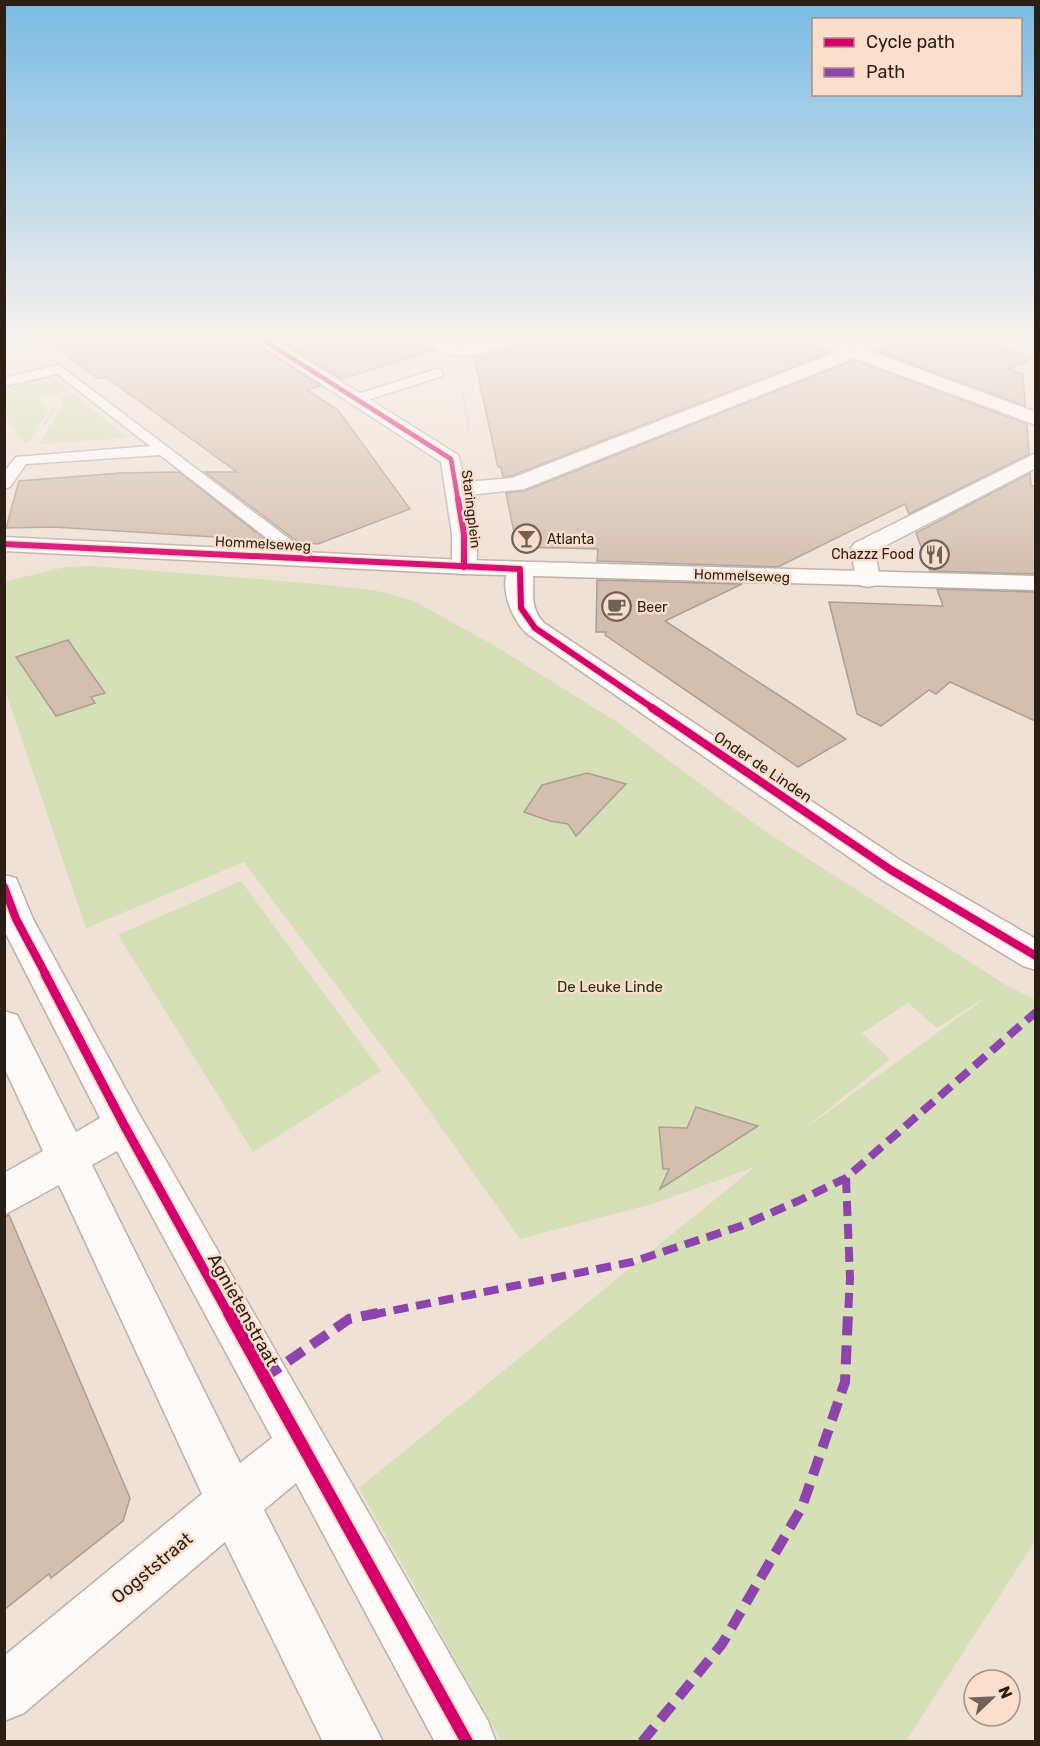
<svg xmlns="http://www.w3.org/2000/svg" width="1040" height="1746" font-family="Rubik,sans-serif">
<rect width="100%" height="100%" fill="#f0e1d6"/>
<g fill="#d5e0b6" fill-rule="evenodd">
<polygon points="51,375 70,390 37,399 49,409 29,442 24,443 5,415 4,386"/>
<polygon points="73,393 128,438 39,444 64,403 59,397"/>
<path d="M 92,566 L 306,583 L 373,590 L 412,600 L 497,647 L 617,722 L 763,830 L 1006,985 L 1035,1000 L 1035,1541 L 906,1741 L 501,1741 L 359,1488 L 755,1167 L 652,1204 L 520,1239 L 409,1082 L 244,862 L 86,928 L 5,690 L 4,582 L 65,567 ZM 994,992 L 800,1132 L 890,1059 L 862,1033 L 908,1003 L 937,1028 Z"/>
<polygon points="241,881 381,1071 253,1152 118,935"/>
</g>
<g fill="#d4beae" stroke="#ab9f96" stroke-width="1.5">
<polygon points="39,335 244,335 320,386 307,390 338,410 410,509 318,544 298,542 205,472 237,472 107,378 97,378"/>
<polygon points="272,335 423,335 435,350 341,379"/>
<polygon points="533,335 798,335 802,341 831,352 511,476 503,477 501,467 498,467 474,357 529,341"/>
<polygon points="907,335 957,335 1033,358 1009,369 1023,374 1025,406 876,351 903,341"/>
<polygon points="854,360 1027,424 1029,454 909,514 905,504 778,567 597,561 598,549 517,547 506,493 525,491"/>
<polygon points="179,472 266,540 53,527 6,528 19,481 120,473"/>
<polygon points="1030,473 1031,486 1035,486 1035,574 930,571 916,533"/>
<polygon points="597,580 742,584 665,621 846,739 798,767 605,635 606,632 596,632"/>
<polygon points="937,589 1035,592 1035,721 950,682 936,694 929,690 881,726 857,714 829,602 943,606"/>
<polygon points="68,640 105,693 91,697 95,703 56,716 16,657"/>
<polygon points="587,773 626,784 576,836 568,824 550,821 524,812 542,785"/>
<polygon points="696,1107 758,1126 660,1189 669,1169 663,1169 659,1127 687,1128"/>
<polygon points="9,1215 130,1498 123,1521 51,1578 49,1574 4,1610 4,1217"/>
</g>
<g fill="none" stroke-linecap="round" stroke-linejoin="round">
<defs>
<g id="service">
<polygon points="59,365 312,556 315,560 312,564 300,564 160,455 26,464 10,487 4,489 4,472 16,457 150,446 57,374 4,386 4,378"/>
<polygon points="437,369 442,370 442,376 361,402 356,403 349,399 351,396"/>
</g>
<g id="minor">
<path d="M 246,335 L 267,335 L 458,455 L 466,482 L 512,478 L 837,352 L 803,339 L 800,335 L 826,335 L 854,345 L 880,335 L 905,335 L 902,339 L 870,351 L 1036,412 L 1036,425 L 854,358 L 524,489 L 468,495 C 472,514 483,557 473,572 L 464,574 L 455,572 L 452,567 L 452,534 L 441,462 Z"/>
<path d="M 425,335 L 443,335 L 446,341 L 460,345 L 504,335 L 531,335 L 528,339 C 498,349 444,373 425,335 Z"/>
<polygon points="1036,453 1036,468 875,551 880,580 877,585 868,587 859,585 856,580 851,548 855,543"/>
<path d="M 520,562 L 529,564 C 540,581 524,602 544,623 L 903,862 L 1036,939 L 1036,970 L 1023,966 L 879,878 L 526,633 C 511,617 497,585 511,564 Z"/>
<path d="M 4,875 L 16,878 L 33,919 L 138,1112 L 488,1721 L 496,1742 L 435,1742 L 296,1483 L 264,1510 L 383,1742 L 323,1742 L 225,1542 L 24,1713 L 4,1721 L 4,1656 L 202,1494 L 59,1185 L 4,1215 L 4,1173 L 43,1151 L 4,1067 L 4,1011 L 17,1015 L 76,1132 L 100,1118 L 4,930 ZM 117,1151 L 272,1438 L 240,1463 L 92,1165 Z"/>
</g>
<polygon id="tertiary" points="4,537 464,560 1036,576 1036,590 464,574 4,551"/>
</defs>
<use href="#service" stroke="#bdb0a7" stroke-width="3"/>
<use href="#minor" stroke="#bdb0a7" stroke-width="3"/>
<use href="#tertiary" stroke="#bdb0a7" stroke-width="3"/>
<g stroke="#cbc5c2" stroke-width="2" stroke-dasharray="1.5 1.5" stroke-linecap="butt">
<polyline points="463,393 469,430"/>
<polyline points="43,427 55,406"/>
</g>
<use href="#service" fill="#fdfaf9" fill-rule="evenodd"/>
<use href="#minor" fill="#fdfaf9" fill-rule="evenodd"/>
<use href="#tertiary" fill="#fdfaf9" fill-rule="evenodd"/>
<g stroke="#8e44ad" stroke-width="8" stroke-dasharray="15 8" stroke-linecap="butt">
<polyline points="846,1178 850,1278 848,1315"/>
<polyline points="371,1315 632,1262 741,1226 798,1201 846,1178 1036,1012"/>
</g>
<g stroke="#8e44ad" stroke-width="10" stroke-dasharray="19 10" stroke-linecap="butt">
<polyline points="264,1378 349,1319 378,1313"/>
<polyline points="642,1742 722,1644 802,1507 845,1382 848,1313"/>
</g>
<defs>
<polyline id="cycleway-far4" points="255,335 451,459 458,500"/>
<g id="cycleway-far3">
<polyline points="458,499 464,534 464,567"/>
<polyline points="4,544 520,569 521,608 535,628 654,709"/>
</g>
<g id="cycleway-far2">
<polyline points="652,708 891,870 1036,956"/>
<polyline points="4,887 16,919 46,975"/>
</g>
<polyline id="cycleway-far1" points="45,974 124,1125 229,1315"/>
<polyline id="cycleway" points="229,1313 467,1742"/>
</defs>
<use href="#cycleway-far4" stroke="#fbdecc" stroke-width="7"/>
<use href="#cycleway-far3" stroke="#fbdecc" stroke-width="9"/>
<use href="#cycleway-far2" stroke="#fbdecc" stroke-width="11"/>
<use href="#cycleway-far1" stroke="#fbdecc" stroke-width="13"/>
<use href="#cycleway" stroke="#fbdecc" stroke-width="16"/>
<use href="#cycleway-far4" stroke="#d6006c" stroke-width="4.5"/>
<use href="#cycleway-far3" stroke="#d6006c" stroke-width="6"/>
<use href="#cycleway-far2" stroke="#d6006c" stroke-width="8"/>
<use href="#cycleway-far1" stroke="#d6006c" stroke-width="9"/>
<use href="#cycleway" stroke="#d6006c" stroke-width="12"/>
</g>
<linearGradient id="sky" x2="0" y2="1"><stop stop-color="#78bbe4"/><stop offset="0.58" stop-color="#f8f2ed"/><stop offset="1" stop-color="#f8f2ed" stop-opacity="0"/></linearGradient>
<rect width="1040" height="580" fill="url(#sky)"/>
<defs>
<symbol id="bar-ring" viewBox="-11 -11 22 22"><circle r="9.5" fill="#fbdecc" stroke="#6f6259" stroke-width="1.5"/><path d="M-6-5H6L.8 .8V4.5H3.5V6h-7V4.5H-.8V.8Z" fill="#6f6259"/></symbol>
<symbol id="restaurant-ring" viewBox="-11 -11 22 22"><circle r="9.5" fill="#fbdecc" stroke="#6f6259" stroke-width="1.5"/><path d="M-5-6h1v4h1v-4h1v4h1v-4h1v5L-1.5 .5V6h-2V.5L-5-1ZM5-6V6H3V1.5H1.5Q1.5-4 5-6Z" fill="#6f6259"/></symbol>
<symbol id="cafe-ring" viewBox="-11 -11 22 22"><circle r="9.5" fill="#fbdecc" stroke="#6f6259" stroke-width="1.5"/><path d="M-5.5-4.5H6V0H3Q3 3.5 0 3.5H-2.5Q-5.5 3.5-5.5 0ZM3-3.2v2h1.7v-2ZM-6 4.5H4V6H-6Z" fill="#6f6259"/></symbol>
</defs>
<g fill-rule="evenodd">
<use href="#bar-ring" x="510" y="522" width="33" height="33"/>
<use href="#restaurant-ring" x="918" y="538" width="33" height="33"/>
<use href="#cafe-ring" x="600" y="590" width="33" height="33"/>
</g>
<g text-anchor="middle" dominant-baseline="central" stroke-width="5" stroke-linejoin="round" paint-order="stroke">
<g font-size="14" fill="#2a1e15" stroke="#fbdecc">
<text transform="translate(471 509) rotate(83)">Staringplein</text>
<text transform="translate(263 544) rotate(3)">Hommelseweg</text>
<text transform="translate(742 576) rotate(2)">Hommelseweg</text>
</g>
<g font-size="14" fill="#2a1e15" stroke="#fbdecc" text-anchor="start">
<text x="547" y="539">Atlanta</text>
<text x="914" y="554" text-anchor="end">Chazzz Food</text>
<text x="637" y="607">Beer</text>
</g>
<g font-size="15" fill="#2a1e15" stroke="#fbdecc">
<text transform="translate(763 767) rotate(34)">Onder de Linden</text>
</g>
<g font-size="15" fill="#243310" stroke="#fbdecc">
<text x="610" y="987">De Leuke Linde</text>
</g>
<g font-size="18" fill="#2a1e15" stroke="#fbdecc">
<text transform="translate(243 1310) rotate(61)">Agnietenstraat</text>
<text transform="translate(152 1568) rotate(-40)">Oogststraat</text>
</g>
</g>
<rect width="1040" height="1746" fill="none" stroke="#2a1e15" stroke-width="12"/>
<rect x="812" y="18" width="210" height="78" fill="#fbdecc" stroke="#a79183" stroke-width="1.5"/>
<rect x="824" y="38" width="30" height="9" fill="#d6006c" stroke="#a79183" stroke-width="1.5"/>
<text x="866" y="48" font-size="18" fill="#2a1e15">Cycle path</text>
<rect x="824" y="68" width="30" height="9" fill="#8e44ad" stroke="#a79183" stroke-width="1.5"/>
<text x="866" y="78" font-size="18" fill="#2a1e15">Path</text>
<g transform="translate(992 1698) rotate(67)"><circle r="28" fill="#fbdecc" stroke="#a79183" stroke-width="1.5"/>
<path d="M0-4.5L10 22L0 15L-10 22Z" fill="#6f6259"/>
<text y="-9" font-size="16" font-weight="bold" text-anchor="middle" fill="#2a1e15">N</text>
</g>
</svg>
